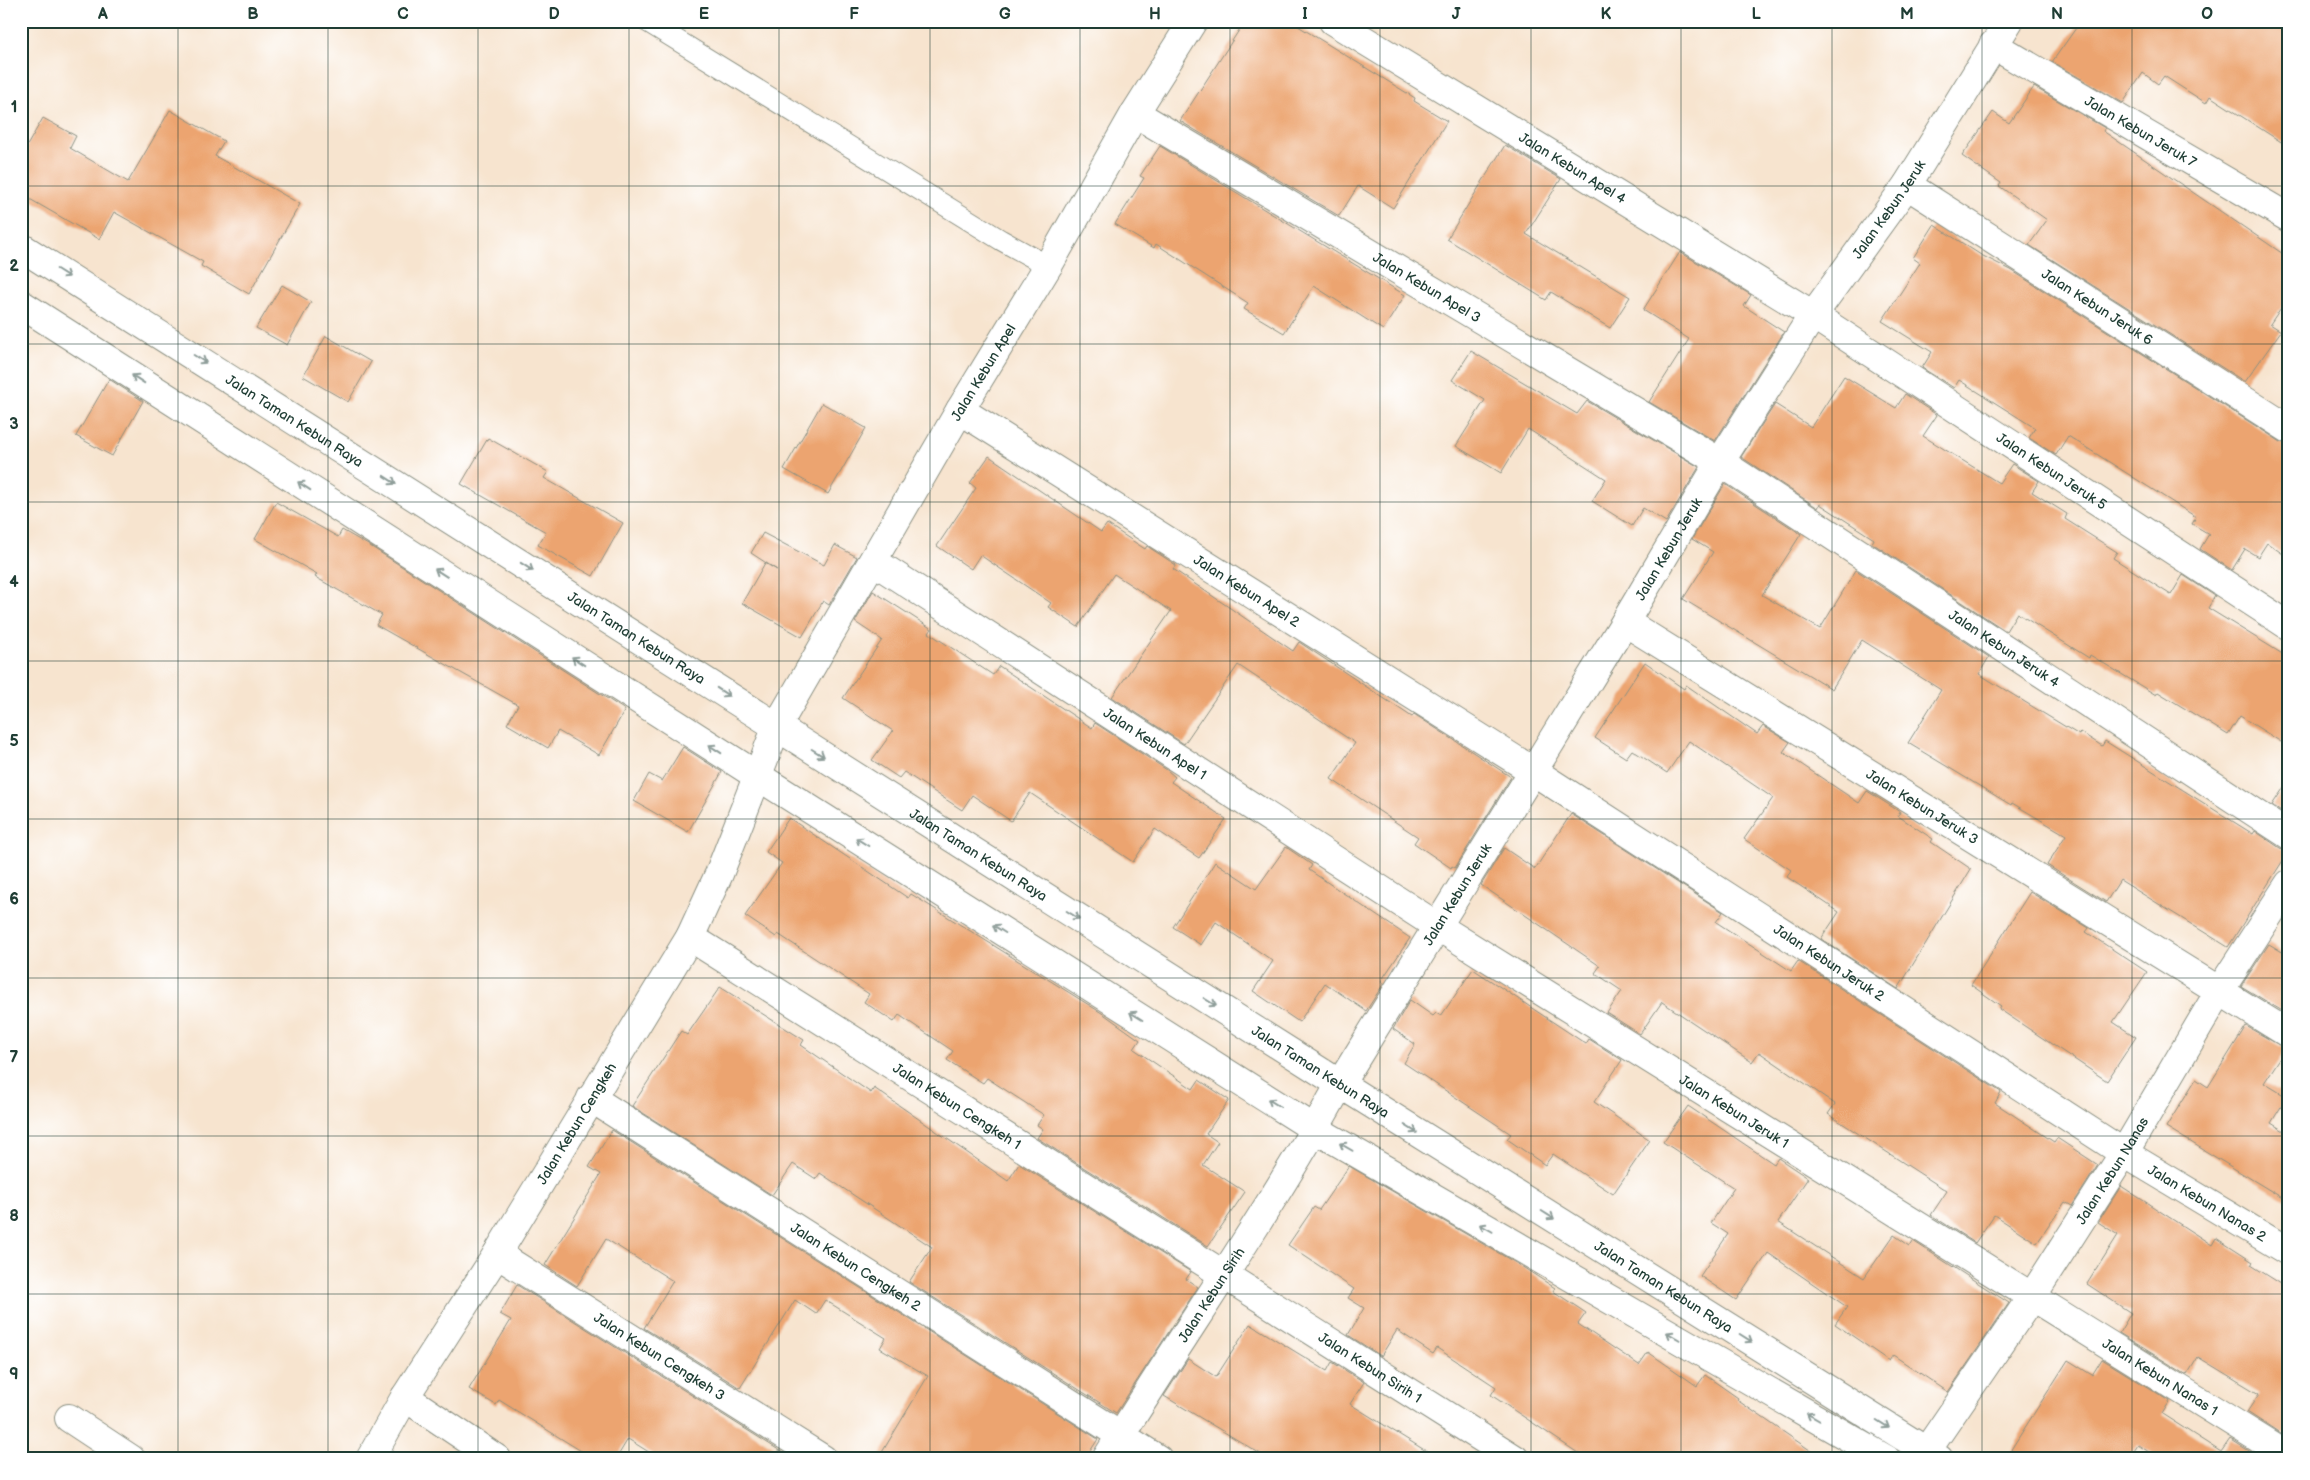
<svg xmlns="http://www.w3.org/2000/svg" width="2310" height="1480" font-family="'Balsamiq Sans',sans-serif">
<rect width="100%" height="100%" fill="#fff"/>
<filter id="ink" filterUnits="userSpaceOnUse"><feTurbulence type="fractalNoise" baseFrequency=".02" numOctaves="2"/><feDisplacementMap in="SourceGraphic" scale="10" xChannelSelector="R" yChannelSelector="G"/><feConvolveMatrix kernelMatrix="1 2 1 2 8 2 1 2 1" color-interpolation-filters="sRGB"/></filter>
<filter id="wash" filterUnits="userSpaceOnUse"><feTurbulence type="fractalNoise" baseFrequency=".0096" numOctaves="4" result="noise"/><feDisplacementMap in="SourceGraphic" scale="20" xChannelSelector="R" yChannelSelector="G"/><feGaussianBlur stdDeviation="1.12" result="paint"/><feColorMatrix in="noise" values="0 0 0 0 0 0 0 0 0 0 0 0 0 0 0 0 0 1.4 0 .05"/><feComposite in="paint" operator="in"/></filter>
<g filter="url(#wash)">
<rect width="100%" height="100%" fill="#f7e4cf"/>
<g id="blocks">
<g fill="#eca46f">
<polygon points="1245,21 1290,21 1415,98 1414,101 1447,121 1393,208 1358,186 1339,216 1180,121"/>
<polygon points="2081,21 2289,21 2289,147 2210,96 2206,103 2164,76 2158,84 2143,73 2123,103 2052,62"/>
<polygon points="2034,87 2105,128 2103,131 2289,258 2289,296 2270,324 2281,331 2245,382 2029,245 2047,220 1999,186 2001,183 1962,156 1993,112 2009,123"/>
<polygon points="170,110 224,141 215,156 300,204 249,294 201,266 203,262 114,212 99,239 21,194 21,156 43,118 76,136 70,148 128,182"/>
<polygon points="1505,145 1561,179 1526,234 1630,297 1610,328 1551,292 1546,300 1447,239"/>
<polygon points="1160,146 1405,295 1383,330 1314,286 1284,333 1244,309 1248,303 1156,244 1154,248 1115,224 1144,178 1140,176"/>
<polygon points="1934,225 1981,255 2011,270 2281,442 2289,445 2289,558 2267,543 2258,557 2245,549 2232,570 2200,549 2209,534 2192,524 2196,517 2068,436 2056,455 2029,438 2035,428 1959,380 1954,388 1922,368 1932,352 1882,321 1920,263 1913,258"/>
<polygon points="1680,252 1751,295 1744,306 1784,332 1715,441 1649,402 1689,339 1643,310"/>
<polygon points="282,285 311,302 287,345 256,328"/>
<polygon points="326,336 371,362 348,402 303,376"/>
<polygon points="1471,351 1577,414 1587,401 1699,467 1666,522 1643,508 1632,526 1592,501 1606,479 1528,429 1501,473 1456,446 1485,400 1452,380"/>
<polygon points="1844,376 1896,408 1905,394 1937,415 1923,436 1999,483 2012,464 2039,481 2032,492 2067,514 2065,519 2117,552 2113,558 2171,595 2183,575 2215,596 2208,608 2289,658 2289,747 2240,716 2228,735 2158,692 2156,695 2090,655 2089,658 2017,613 2006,631 1872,543 1874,539 1820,504 1818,508 1741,457 1775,404 1811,427"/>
<polygon points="109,379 143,401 112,456 76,436"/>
<polygon points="822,403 866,428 828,494 784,469"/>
<polygon points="488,438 548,472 544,478 623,523 593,576 538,545 546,532 461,484"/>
<polygon points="989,456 1101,532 1107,524 1145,549 1147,546 1176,565 1173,569 1293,651 1299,642 1412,717 1414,714 1511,777 1455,868 1452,866 1451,868 1414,843 1418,837 1331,779 1355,743 1238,665 1184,744 1112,697 1171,611 1114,574 1078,627 1048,607 1051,603 980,555 971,569 937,546 976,488 970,483"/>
<polygon points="1725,484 1801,534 1762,595 1820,629 1856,570 1989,657 1979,674 2079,735 2080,732 2102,746 2105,741 2253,834 2255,831 2280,848 2289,851 2228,947 2120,880 2106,902 2047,865 2066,835 2012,803 2011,805 1908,743 1941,690 1862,640 1832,689 1683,599 1713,552 1692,539"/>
<polygon points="276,502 338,537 342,530 370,546 625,710 599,755 558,731 548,748 507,724 518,705 376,625 382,615 315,577 317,574 255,539"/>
<polygon points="763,533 824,565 835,545 857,557 829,605 823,601 802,637 742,603 765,563 777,570 751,553"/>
<polygon points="873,591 932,629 929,633 993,675 999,666 1092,728 1095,723 1167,770 1175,777 1171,782 1226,819 1199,858 1155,829 1133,862 1030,793 1011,821 972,795 962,810 904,772 899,778 872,760 893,731 843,698 882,640 855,622"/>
<polygon points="1645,662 1684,689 1686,685 1757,734 1763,726 1790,742 1783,752 1859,803 1867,791 1872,794 1900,812 1898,816 1933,839 1931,842 1971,869 1898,989 1821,939 1839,912 1787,877 1791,870 1744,839 1773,798 1689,741 1667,773 1632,750 1626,758 1595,738"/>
<polygon points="683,747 722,772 688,832 634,801 649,774 662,781"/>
<polygon points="2289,780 2289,816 2272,805"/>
<polygon points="1571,814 1723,912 1716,922 1791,971 1798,961 2001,1092 1995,1103 2054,1142 2057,1138 2098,1165 2072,1206 2065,1202 2037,1243 1994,1215 1975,1243 1931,1215 1947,1191 1828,1114 1835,1104 1759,1052 1752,1062 1662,1002 1640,1034 1607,1013 1622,991 1595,973 1600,966 1481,885 1504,848 1535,869"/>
<polygon points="789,818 908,898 911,894 1105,1015 1140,1040 1134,1049 1193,1089 1199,1080 1229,1100 1206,1134 1218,1142 1203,1165 1245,1192 1208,1246 1037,1138 1043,1129 1037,1125 1044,1115 987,1078 983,1083 947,1060 953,1051 899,1015 894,1022 864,1002 869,994 778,934 776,937 745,916 782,863 766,852"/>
<polygon points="1286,847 1312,865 1309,870 1410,938 1381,981 1384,983 1366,1011 1325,983 1299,1022 1253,991 1273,961 1216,922 1201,945 1173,927 1215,862 1256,889"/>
<polygon points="2030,892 2089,928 2086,932 2147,972 2113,1022 2136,1037 2107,1081 1999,1009 2001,1006 1971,985"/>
<polygon points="2269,944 2289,956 2289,1015 2241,986"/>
<polygon points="1473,969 1586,1044 1589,1039 1622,1060 1594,1102 1650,1140 1613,1194 1553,1154 1545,1165 1507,1139 1511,1134 1404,1063 1415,1044 1393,1029 1410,1000 1433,1016 1436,1013 1441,1016"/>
<polygon points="720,987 804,1040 801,1045 871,1093 874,1088 1008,1181 1019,1164 1191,1272 1186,1279 1198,1287 1116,1413 909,1282 932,1247 820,1173 816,1179 793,1164 772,1195 632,1106 681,1031 687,1035"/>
<polygon points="2246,1026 2286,1049 2264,1083 2287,1097 2271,1123 2289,1134 2289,1202 2166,1127 2196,1079 2208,1087"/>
<polygon points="1688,1106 1774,1164 1778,1158 1808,1178 1778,1222 1864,1278 1894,1235 1910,1246 1913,1241 2009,1303 1948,1392 1893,1355 1889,1361 1835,1324 1847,1307 1768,1253 1736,1300 1700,1276 1728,1234 1711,1223 1734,1188 1663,1142"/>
<polygon points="612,1130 1098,1439 1085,1459 878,1459 928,1376 880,1348 886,1338 825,1300 816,1314 795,1300 740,1388 644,1328 673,1281 606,1239 577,1286 545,1265 601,1174 589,1167"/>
<polygon points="1349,1166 1521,1266 1555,1288 1553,1291 1586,1313 1578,1324 1639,1365 1648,1352 1697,1386 1705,1375 1738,1398 1737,1400 1823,1459 1587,1459 1491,1395 1496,1387 1437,1348 1433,1354 1397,1330 1381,1356 1348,1335 1364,1308 1348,1298 1354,1289 1288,1245 1314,1207 1319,1210"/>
<polygon points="2121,1186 2212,1245 2216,1238 2253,1262 2251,1265 2289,1289 2289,1429 2284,1436 2247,1412 2259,1394 2198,1357 2187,1375 2119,1333 2131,1313 2087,1284 2118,1235 2098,1222"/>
<polygon points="517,1285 793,1459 660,1459 628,1439 616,1459 594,1459 499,1400 496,1405 469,1389 511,1320 500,1314"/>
<polygon points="1250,1324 1327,1371 1332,1362 1364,1382 1350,1404 1439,1459 1269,1459 1164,1396 1188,1359 1216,1377"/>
<polygon points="2102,1359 2170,1401 2162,1414 2221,1452 2230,1439 2262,1459 2160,1459 2138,1445 2129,1459 2005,1459 2068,1360 2092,1375"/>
</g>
</g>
</g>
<g filter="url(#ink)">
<use href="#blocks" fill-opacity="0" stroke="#8b9082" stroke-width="1"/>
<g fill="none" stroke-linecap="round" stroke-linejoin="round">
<defs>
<polyline id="service" points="646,21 1001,240 1048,266"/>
<g id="minor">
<path id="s1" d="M 1333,21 L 1813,315 L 2289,626"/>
<path id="s2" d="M 1993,45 L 2289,218"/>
<path id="s3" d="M 1135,113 L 1720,462 L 2289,835"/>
<path id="s4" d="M 1907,185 L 2289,429"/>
<path id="s5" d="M 21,247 L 1340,1084 L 1939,1459"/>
<polyline points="21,304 756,775 1315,1129 1886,1459"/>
<path id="s6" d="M 960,410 L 1533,771 L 2124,1153 L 2289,1252"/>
<path id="s7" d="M 873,561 L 1437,926 L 2289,1457"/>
<path id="s8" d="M 1625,622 L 2289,1034"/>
<path id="s9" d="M 690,937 L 1515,1459"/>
<path id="s10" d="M 591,1098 L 1158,1459"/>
<path id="s11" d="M 497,1254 L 823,1459"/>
<polyline points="405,1397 497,1459"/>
<polyline points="69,1418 131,1459"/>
<path id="s12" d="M 370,1459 L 405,1397 L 497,1254 L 690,937 L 719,874 L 777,726 L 960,410 L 1048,266 L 1135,113 L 1193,21"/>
<path id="s13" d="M 1106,1459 C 1183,1334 1269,1213 1340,1084 L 1625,622 L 1720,462 L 1813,315 L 1907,185 L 2009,21"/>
<path id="s14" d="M 1921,1459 L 2031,1298 L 2124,1153 L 2220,990 L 2289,884"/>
</g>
</defs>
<use href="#service" stroke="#8b9082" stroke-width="22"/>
<use href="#minor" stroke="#8b9082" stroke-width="30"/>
<use href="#service" stroke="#fff" stroke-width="20"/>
<use href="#minor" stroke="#fff" stroke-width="28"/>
</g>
<defs><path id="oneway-shaft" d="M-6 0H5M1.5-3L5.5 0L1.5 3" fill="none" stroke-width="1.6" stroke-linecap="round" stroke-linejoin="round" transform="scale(1.25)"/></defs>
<g stroke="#8f9e9a">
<use href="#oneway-shaft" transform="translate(63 273) rotate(32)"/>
<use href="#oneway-shaft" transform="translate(200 359) rotate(32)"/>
<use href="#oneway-shaft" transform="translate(138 379) rotate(-147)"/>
<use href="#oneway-shaft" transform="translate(390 480) rotate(33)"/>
<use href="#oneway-shaft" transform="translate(304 486) rotate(-147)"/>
<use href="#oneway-shaft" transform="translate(527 567) rotate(33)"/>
<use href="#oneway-shaft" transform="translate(441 573) rotate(-147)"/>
<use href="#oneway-shaft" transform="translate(578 661) rotate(-147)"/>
<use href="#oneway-shaft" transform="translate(723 692) rotate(33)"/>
<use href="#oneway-shaft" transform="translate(715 749) rotate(-147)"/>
<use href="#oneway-shaft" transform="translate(818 753) rotate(32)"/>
<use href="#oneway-shaft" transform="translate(862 842) rotate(-148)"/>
<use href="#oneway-shaft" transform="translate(1073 915) rotate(32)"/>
<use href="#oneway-shaft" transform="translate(999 929) rotate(-148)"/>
<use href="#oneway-shaft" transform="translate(1210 1002) rotate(32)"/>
<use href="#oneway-shaft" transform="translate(1136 1016) rotate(-148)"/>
<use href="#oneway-shaft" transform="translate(1274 1103) rotate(-148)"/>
<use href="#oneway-shaft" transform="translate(1411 1129) rotate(32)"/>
<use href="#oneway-shaft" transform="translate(1346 1147) rotate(-150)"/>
<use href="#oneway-shaft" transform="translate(1548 1215) rotate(32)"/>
<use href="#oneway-shaft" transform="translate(1486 1228) rotate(-150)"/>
<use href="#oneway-shaft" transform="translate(1673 1336) rotate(-150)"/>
<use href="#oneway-shaft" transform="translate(1746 1338) rotate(32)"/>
<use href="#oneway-shaft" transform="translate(1813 1417) rotate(-150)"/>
<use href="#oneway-shaft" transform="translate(1883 1424) rotate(32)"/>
</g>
</g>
<path fill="none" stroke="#1f3d34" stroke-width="1" stroke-opacity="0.55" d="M 178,21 L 178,1459M 328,21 L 328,1459M 478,21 L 478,1459M 629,21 L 629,1459M 779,21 L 779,1459M 930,21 L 930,1459M 1080,21 L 1080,1459M 1230,21 L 1230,1459M 1380,21 L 1380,1459M 1531,21 L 1531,1459M 1681,21 L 1681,1459M 1832,21 L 1832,1459M 1982,21 L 1982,1459M 2132,21 L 2132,1459M 21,186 L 2289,186M 21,344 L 2289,344M 21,502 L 2289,502M 21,661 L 2289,661M 21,819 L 2289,819M 21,978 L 2289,978M 21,1136 L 2289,1136M 21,1294 L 2289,1294"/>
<g text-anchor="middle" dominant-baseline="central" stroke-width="4" stroke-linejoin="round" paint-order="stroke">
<g font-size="14" fill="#1f3d34" stroke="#fff">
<text stroke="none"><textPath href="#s2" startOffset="171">Jalan Kebun Jeruk 7</textPath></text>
<text stroke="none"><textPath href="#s1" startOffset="281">Jalan Kebun Apel 4</textPath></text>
<text stroke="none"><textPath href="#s13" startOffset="1475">Jalan Kebun Jeruk</textPath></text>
<text stroke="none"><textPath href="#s3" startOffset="340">Jalan Kebun Apel 3</textPath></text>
<text stroke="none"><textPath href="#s4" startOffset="226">Jalan Kebun Jeruk 6</textPath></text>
<text stroke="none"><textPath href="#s12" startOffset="1250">Jalan Kebun Apel</textPath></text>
<text stroke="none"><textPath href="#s5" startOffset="324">Jalan Taman Kebun Raya</textPath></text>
<text stroke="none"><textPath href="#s1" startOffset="848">Jalan Kebun Jeruk 5</textPath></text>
<text stroke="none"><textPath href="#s13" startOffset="1070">Jalan Kebun Jeruk</textPath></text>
<text stroke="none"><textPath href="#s6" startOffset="339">Jalan Kebun Apel 2</textPath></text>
<text stroke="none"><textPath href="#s5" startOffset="729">Jalan Taman Kebun Raya</textPath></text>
<text stroke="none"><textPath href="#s3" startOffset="1021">Jalan Kebun Jeruk 4</textPath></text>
<text stroke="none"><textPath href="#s7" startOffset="336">Jalan Kebun Apel 1</textPath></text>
<text stroke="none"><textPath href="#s8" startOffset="350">Jalan Kebun Jeruk 3</textPath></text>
<text stroke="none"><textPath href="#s5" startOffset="1134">Jalan Taman Kebun Raya</textPath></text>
<text stroke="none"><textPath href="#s13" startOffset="665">Jalan Kebun Jeruk</textPath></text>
<text stroke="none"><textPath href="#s6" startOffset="1030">Jalan Kebun Jeruk 2</textPath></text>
<text stroke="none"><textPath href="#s5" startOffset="1539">Jalan Taman Kebun Raya</textPath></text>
<text stroke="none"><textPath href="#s9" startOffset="316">Jalan Kebun Cengkeh 1</textPath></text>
<text stroke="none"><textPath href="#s7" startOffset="1022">Jalan Kebun Jeruk 1</textPath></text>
<text stroke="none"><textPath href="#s12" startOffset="394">Jalan Kebun Cengkeh</textPath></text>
<text stroke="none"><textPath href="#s14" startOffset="346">Jalan Kebun Nanas</textPath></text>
<text stroke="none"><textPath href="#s6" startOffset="1478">Jalan Kebun Nanas 2</textPath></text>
<text stroke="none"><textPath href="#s10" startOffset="314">Jalan Kebun Cengkeh 2</textPath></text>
<text stroke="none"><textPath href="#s5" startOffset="1944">Jalan Taman Kebun Raya</textPath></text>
<text stroke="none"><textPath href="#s13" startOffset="195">Jalan Kebun Sirih</textPath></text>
<text stroke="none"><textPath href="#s11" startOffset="192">Jalan Kebun Cengkeh 3</textPath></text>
<text stroke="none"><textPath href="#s9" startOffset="805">Jalan Kebun Sirih 1</textPath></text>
<text stroke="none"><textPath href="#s7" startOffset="1524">Jalan Kebun Nanas 1</textPath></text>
</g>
</g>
<rect width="2310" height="1480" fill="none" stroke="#fff" stroke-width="55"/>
<rect x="28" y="28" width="2254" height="1424" fill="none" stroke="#1f3d34" stroke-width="2"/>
<g font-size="16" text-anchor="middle" font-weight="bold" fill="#1f3d34">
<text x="103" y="19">A</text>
<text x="253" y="19">B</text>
<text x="403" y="19">C</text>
<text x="554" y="19">D</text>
<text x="704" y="19">E</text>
<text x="854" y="19">F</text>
<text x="1005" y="19">G</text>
<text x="1155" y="19">H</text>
<text x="1305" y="19">I</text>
<text x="1456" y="19">J</text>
<text x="1606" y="19">K</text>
<text x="1756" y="19">L</text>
<text x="1907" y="19">M</text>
<text x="2057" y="19">N</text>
<text x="2207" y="19">O</text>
<text x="14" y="112">1</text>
<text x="14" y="271">2</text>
<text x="14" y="429">3</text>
<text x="14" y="587">4</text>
<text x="14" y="746">5</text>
<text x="14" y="904">6</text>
<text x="14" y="1062">7</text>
<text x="14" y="1221">8</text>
<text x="14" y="1379">9</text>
</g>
</svg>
